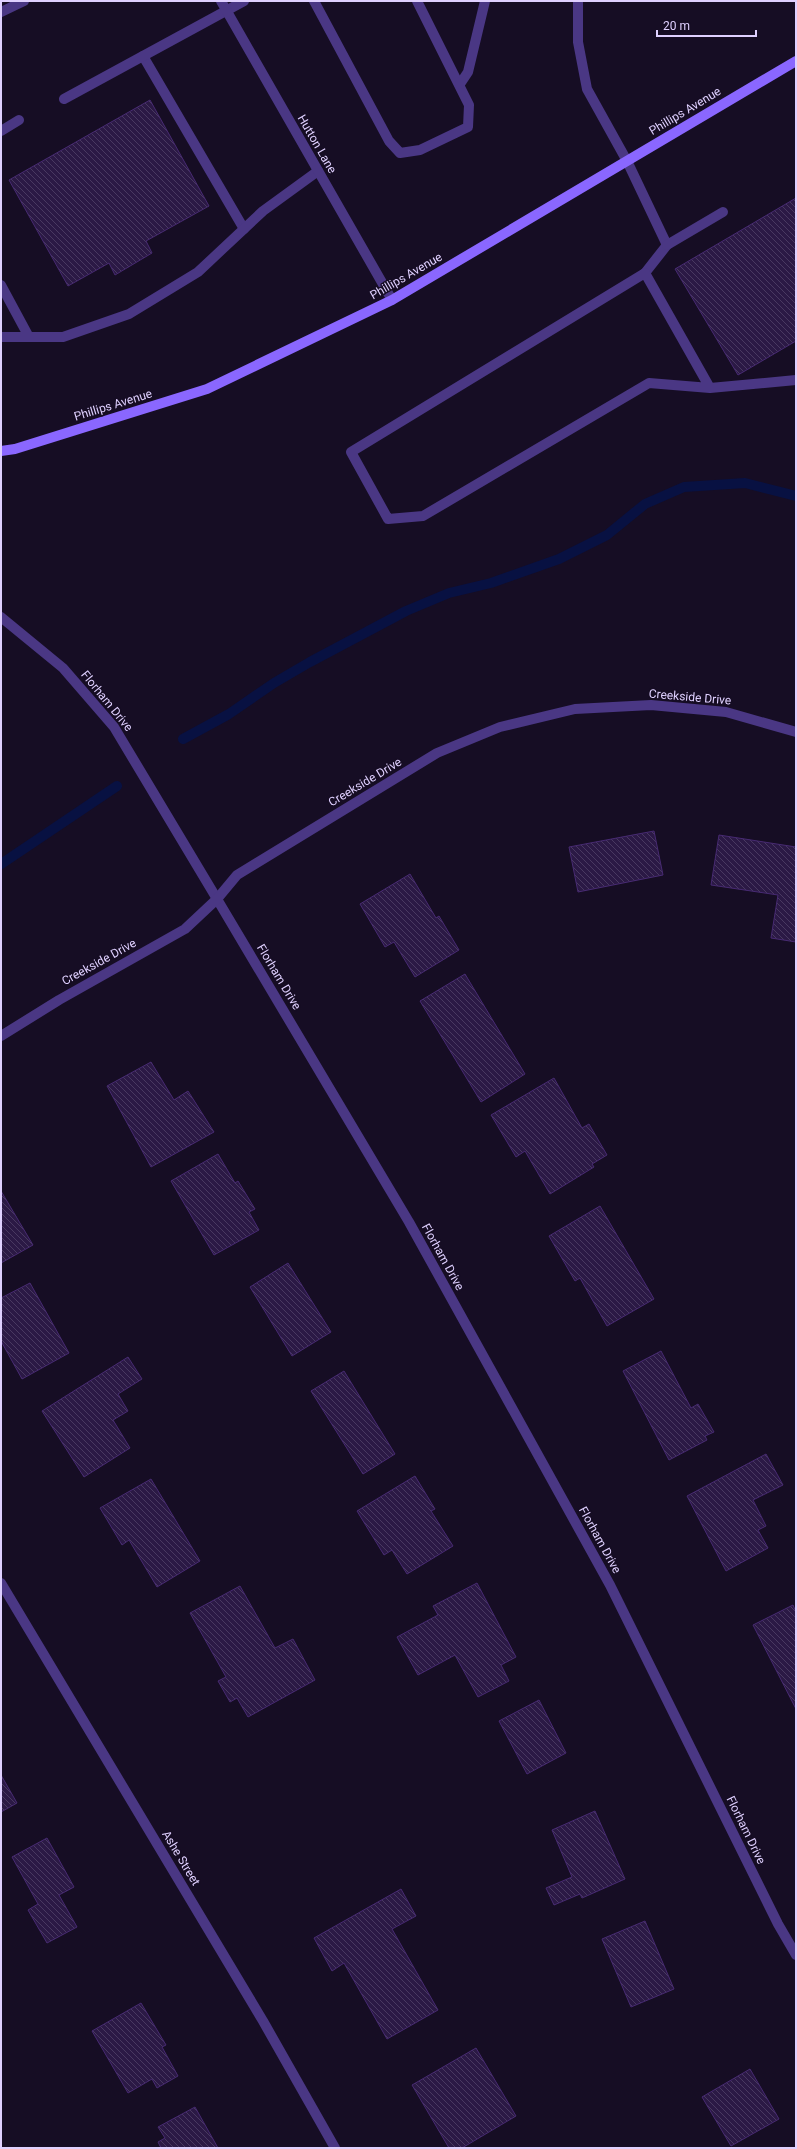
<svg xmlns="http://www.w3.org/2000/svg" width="797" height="2149" font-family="Roboto,sans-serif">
<defs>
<pattern id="building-back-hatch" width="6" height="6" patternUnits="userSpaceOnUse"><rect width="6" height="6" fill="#2b1945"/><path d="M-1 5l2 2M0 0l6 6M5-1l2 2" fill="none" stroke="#493961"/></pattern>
</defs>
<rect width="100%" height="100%" fill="#160d24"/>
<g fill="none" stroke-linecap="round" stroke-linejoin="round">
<g stroke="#081142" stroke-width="10">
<polyline points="183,739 229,714 274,683 310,662 406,611 449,593 491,583 559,559 607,535 645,504 684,487 745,483 796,496"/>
<polyline points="1,864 117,786"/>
</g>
</g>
<g fill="url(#building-back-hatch)" stroke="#472a72">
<polygon points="150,100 209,206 146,241 152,253 115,275 109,263 68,286 9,180"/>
<polygon points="796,198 796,341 738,375 675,269"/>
<polygon points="654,831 663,875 578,892 569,847"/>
<polygon points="719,835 796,847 796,942 771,938 778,895 711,885"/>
<polygon points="410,874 436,918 439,916 459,950 415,977 394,942 385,947 360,904"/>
<polygon points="465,974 525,1074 481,1102 420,1001"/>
<polygon points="151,1062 174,1100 188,1091 214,1132 151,1167 107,1086"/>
<polygon points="554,1078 582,1128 589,1124 607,1155 592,1164 594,1167 550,1194 525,1151 516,1157 491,1115"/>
<polygon points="218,1154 235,1183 238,1181 255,1209 249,1212 259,1230 214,1255 171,1181"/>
<polygon points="1,1191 33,1245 1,1263"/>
<polygon points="600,1206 654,1299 607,1326 580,1278 575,1281 549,1236"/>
<polygon points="288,1263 331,1332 292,1356 250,1287"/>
<polygon points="30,1283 69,1353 22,1379 1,1341 1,1298"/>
<polygon points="661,1351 691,1408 698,1404 714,1432 705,1436 707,1440 669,1460 623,1371"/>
<polygon points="128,1357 142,1379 118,1394 128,1411 113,1420 130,1448 84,1477 42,1411"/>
<polygon points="344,1371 395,1454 363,1474 311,1391"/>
<polygon points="766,1454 783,1485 753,1500 766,1526 758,1530 768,1548 726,1571 687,1496"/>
<polygon points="415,1476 435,1509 431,1511 453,1546 407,1574 392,1550 384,1555 357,1511"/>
<polygon points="151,1479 200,1561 157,1587 129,1540 122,1545 100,1508"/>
<polygon points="477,1583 516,1657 501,1665 509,1681 478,1697 455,1655 418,1675 397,1637 438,1615 433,1606"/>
<polygon points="240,1586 275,1648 293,1639 315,1680 248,1717 237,1698 230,1702 218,1681 226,1677 190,1613"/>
<polygon points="793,1605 796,1612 796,1709 753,1625"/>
<polygon points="539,1700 566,1753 527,1774 499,1721"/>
<polygon points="1,1775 17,1803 1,1812"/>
<polygon points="595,1811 625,1879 582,1898 580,1894 554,1905 546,1888 572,1877 552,1830"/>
<polygon points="47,1838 74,1887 59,1895 77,1927 47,1943 28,1910 38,1904 12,1857"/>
<polygon points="401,1889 416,1916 392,1929 438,2010 387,2039 344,1963 332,1971 314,1938"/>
<polygon points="645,1921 674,1989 631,2007 602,1939"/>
<polygon points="141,2003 166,2045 162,2047 178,2076 157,2088 152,2079 128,2093 92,2031"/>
<polygon points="476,2048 516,2116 462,2148 449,2148 412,2085"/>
<polygon points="750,2069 779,2119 731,2146 702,2097"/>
<polygon points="195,2107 218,2148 161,2148 158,2142 165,2138 158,2127"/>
</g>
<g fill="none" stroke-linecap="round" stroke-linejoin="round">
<g stroke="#4a3784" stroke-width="10">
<polyline points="314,1 389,141 400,153 420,150 468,127 469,105 417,1"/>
<polyline points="578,1 578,42 587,89 627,161 667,245 645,273"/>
<polyline points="1,12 24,1"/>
<polyline points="143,56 244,229"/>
<polyline points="460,84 468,72 485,1"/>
<polyline points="64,99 244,1"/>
<polyline points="1,131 19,120"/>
<polyline points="667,245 723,212"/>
<polyline points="1,285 29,337"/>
<polyline points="1,337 63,337 129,314 198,272 263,211 318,171"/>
<polyline points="710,388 645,273 351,452 388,519 423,516 649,383 710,388 796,380"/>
</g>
<g stroke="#4a3784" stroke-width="10">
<polyline points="221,1 392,300"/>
<polyline points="1,617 63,668 114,727 217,899 409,1222 610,1585 778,1924 796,1955"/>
<polyline points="1,1036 59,1000 185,929 217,899 237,875 437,753 500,727 575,709 651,705 726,712 796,732"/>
<polyline points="1,1583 263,2021 335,2148"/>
</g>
<polyline stroke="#8a67ff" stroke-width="10" points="1,451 15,449 207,389 392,300 796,61"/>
</g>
<g text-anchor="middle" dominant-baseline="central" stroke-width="3" stroke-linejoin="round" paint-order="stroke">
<g font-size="12" fill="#dfd0ff" stroke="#160d24">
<text transform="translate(685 111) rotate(-31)">Phillips Avenue</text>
<text transform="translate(317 144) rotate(60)">Hutton Lane</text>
<text transform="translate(406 276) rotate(-30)">Phillips Avenue</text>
<text transform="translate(113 405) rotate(-17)">Phillips Avenue</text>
<text transform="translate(690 697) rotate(5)">Creekside Drive</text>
<text transform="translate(107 701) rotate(51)">Florham Drive</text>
<text transform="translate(365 782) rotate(-31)">Creekside Drive</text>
<text transform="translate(99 962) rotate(-29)">Creekside Drive</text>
<text transform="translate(279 977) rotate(59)">Florham Drive</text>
<text transform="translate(443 1257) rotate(61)">Florham Drive</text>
<text transform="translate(600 1540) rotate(61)">Florham Drive</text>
<text transform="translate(746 1830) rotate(64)">Florham Drive</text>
<text transform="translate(181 1858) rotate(59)">Ashe Street</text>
</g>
</g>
<rect width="797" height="2149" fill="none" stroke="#dfd0ff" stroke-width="4"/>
<path d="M657 30v6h99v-6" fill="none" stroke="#dfd0ff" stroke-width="2"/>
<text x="663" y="30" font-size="12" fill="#dfd0ff" stroke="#160d24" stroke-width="3" paint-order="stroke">20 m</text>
</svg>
